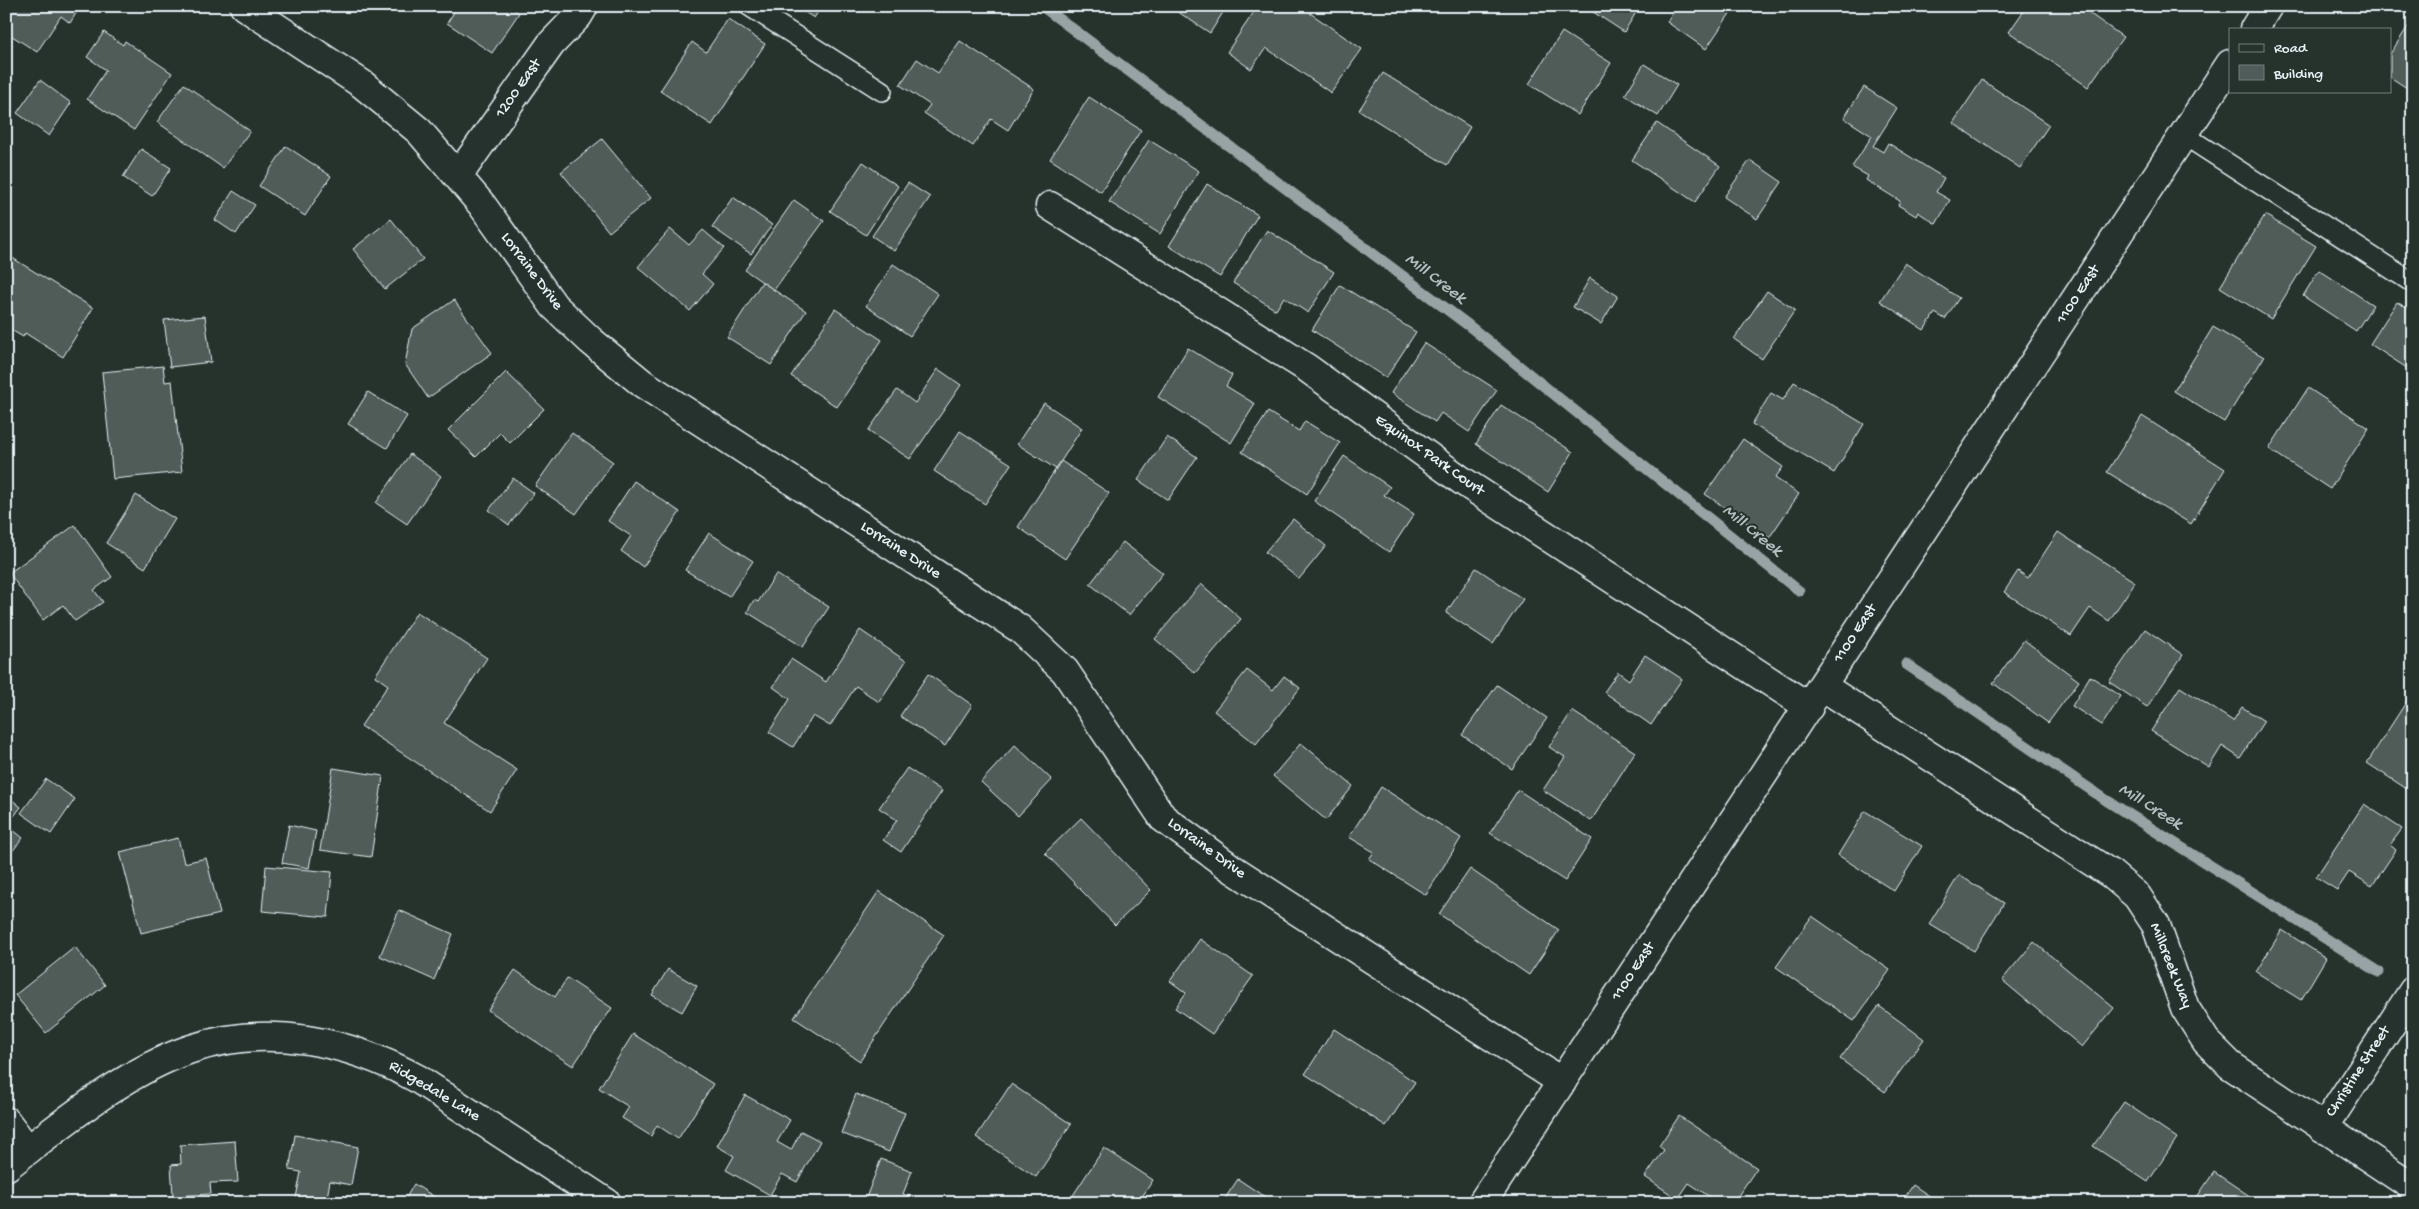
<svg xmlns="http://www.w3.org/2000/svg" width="2419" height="1209" font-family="'Gochi Hand',sans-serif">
<rect width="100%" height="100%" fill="#26332d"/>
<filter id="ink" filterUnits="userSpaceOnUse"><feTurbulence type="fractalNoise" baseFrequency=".02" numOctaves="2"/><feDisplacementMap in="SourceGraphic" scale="10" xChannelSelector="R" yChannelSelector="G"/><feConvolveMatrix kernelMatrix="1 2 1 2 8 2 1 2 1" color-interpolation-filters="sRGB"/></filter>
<g filter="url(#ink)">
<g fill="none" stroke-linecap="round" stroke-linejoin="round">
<g stroke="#98a3a5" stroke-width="11">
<polyline points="1042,6 1468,325 1799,591"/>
<polyline points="1906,664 2106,800 2379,972"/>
</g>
</g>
<g fill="#505c59" stroke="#e8f1f8">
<polygon points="6,6 73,6 78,10 70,23 61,16 37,52 6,32"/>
<polygon points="458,6 509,6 519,13 492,53 447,23"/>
<polygon points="795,6 822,6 814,18"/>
<polygon points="1169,6 1227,6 1210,33"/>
<polygon points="1258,6 1314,6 1310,13 1362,49 1331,93 1266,48 1251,69 1227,52"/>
<polygon points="1584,6 1640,6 1624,32"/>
<polygon points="1677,6 1735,6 1706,49 1667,22"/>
<polygon points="2027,6 2079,6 2123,37 2088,87 2009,32"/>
<polygon points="728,19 765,44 712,125 660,91 692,42 706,52"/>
<polygon points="2413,19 2413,92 2390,77 2390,54"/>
<polygon points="104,32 123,45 125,41 172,73 134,130 87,99 106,70 87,57"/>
<polygon points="1562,32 1611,63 1578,115 1529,84"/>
<polygon points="960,41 1034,89 1008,130 991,119 973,146 924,113 930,105 900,85 917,59 938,73"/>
<polygon points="1644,64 1677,85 1658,116 1625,95"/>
<polygon points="1383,73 1470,127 1447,165 1359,110"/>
<polygon points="40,80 71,103 49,136 17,113"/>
<polygon points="1982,80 2049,125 2020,168 1953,123"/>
<polygon points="184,84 250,131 223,168 157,122"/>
<polygon points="1864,87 1897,108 1873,146 1883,152 1888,143 1944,178 1936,192 1950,200 1936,224 1918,212 1916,216 1898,205 1900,201 1866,180 1868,176 1852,167 1872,136 1844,118"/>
<polygon points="1089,97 1141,130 1101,192 1050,159"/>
<polygon points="1657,123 1720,166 1695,202 1632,160"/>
<polygon points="602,139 651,198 609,232 561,172"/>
<polygon points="1149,140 1199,171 1160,234 1109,202"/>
<polygon points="286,146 331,176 305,216 259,186"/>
<polygon points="141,149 171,168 152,196 123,177"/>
<polygon points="1750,160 1782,182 1757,219 1724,197"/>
<polygon points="863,162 898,186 866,235 830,211"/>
<polygon points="908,183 930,197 894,251 872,236"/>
<polygon points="1207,184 1258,215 1220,277 1169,246"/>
<polygon points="233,191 255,205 236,234 215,220"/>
<polygon points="733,197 772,225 751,254 712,227"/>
<polygon points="794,200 824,221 774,290 745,270"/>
<polygon points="2265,215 2316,246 2271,319 2220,287"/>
<polygon points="391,219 423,259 385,289 353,249"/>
<polygon points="670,229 689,245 703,230 724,248 702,274 713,284 690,311 638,267"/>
<polygon points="1267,230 1334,272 1308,313 1284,297 1276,310 1233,283"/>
<polygon points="6,254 93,308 63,357 25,333 23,337 6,327"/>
<polygon points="1905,263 1959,298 1945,319 1935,313 1924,330 1880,301"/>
<polygon points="893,264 938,294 910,336 866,306"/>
<polygon points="2319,270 2373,305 2356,331 2303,296"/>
<polygon points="1590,278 1618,296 1601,324 1573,307"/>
<polygon points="762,282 806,311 771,365 727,337"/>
<polygon points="1340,285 1416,332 1386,378 1312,330"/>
<polygon points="1767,291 1795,310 1762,359 1734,339"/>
<polygon points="454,300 492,353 428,398 405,364 412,329"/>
<polygon points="2397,302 2413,312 2413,372 2370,344"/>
<polygon points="835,309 882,340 837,407 791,376"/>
<polygon points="205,316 211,362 170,367 164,320"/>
<polygon points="2213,327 2264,357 2224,422 2174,391"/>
<polygon points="1424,343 1497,390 1469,432 1441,413 1435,422 1391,393"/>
<polygon points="1188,348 1232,375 1226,386 1255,404 1231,443 1158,397"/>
<polygon points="163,366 165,382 172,381 182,472 113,479 102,372"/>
<polygon points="938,369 961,385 910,459 868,431 897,390 915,403"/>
<polygon points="506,372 544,409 510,443 500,433 476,457 448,430"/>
<polygon points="1794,382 1864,424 1834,473 1752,424 1771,393 1783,400"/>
<polygon points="2308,388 2369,428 2330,489 2269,449"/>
<polygon points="368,392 407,416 387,448 348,424"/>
<polygon points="1044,403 1082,428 1056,469 1017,444"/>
<polygon points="1501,405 1573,452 1548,492 1476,444"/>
<polygon points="1268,412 1299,431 1305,421 1340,443 1307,494 1242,452"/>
<polygon points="2142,416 2225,469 2191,524 2107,472"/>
<polygon points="960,431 1011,464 985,504 934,471"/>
<polygon points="572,433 613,462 576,514 535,486"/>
<polygon points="1167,437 1197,457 1168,500 1138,480"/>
<polygon points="1743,439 1783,467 1775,478 1799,494 1769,538 1705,494"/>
<polygon points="410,454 441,476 407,524 376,503"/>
<polygon points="1344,456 1390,487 1384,495 1414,514 1389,552 1314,501"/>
<polygon points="1061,461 1109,493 1065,559 1018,527"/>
<polygon points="513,478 534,493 509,525 489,510"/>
<polygon points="634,481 680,512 643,567 621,551 631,536 608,521"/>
<polygon points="136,495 175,519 145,568 106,543"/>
<polygon points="1293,519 1326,546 1299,579 1265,552"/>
<polygon points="75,525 112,577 94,590 103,602 75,621 63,605 43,620 9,573"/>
<polygon points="2058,532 2135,582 2109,621 2090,608 2071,636 2004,592 2018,571 2028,578"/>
<polygon points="709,533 753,561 729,597 685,570"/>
<polygon points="1123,542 1163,573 1129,615 1090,584"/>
<polygon points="1476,568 1523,599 1493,644 1446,613"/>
<polygon points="776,574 829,607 803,647 747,612 754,600 758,602"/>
<polygon points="1201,584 1241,619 1195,673 1155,639"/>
<polygon points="417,612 487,658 444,723 517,770 490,811 361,726 388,685 375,676"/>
<polygon points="2145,629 2183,655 2147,707 2109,682"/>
<polygon points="860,630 906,661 879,702 856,686 830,726 813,716 793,747 769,732 790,699 773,687 791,659 826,682"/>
<polygon points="2024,640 2079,681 2048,723 1993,683"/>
<polygon points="1645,655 1682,679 1651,725 1604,692 1618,672 1629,680"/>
<polygon points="1247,670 1273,690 1284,676 1300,688 1256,744 1214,711"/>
<polygon points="928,674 972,705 945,746 900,716"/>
<polygon points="2090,676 2121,696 2102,725 2072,706"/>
<polygon points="1497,685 1547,718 1512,769 1462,735"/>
<polygon points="2180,687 2233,721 2242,707 2264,721 2240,758 2222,746 2209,767 2151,731"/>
<polygon points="2410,696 2413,698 2413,793 2367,763"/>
<polygon points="1572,711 1635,752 1591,821 1543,790 1565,757 1549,747"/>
<polygon points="1301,743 1353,786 1326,820 1273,776"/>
<polygon points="1015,745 1052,780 1018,816 981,782"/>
<polygon points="333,768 383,776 371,857 320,850"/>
<polygon points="907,768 942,791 901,852 883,840 897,820 879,808"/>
<polygon points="46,779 75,799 51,834 21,813"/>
<polygon points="1381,787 1461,838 1426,895 1369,859 1374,852 1349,837"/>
<polygon points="1518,790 1592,839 1565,881 1490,833"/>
<polygon points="6,795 21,807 7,825 23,838 6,859"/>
<polygon points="2364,804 2402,829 2390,845 2396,850 2372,886 2349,872 2337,890 2316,877"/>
<polygon points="1865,811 1922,846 1894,891 1838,855"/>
<polygon points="1081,818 1151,890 1115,925 1045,853"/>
<polygon points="289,825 316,831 309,868 282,863"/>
<polygon points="178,838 184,863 206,858 220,914 141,933 120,852"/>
<polygon points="266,866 332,872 328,917 262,911"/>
<polygon points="1470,869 1559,930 1529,975 1439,914"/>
<polygon points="1959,875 2004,903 1974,951 1929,924"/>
<polygon points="879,891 944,935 860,1061 794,1018"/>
<polygon points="399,910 453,934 434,980 380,956"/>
<polygon points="1812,916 1890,970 1854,1021 1776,967"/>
<polygon points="2282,930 2326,958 2301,1000 2256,972"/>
<polygon points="1200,939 1253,976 1212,1034 1175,1008 1186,993 1170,981"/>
<polygon points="2034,942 2114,1008 2082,1047 2002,980"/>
<polygon points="75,947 105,985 46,1033 15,995"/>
<polygon points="668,969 697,986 682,1012 652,995"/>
<polygon points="515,970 555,997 567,978 612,1008 573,1066 488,1010"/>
<polygon points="1879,1006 1924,1039 1885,1092 1840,1059"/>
<polygon points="1334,1029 1415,1082 1386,1126 1305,1074"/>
<polygon points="633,1034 713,1084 678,1139 657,1125 651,1136 622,1118 629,1107 599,1088"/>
<polygon points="1011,1084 1071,1124 1036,1177 976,1137"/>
<polygon points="856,1094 905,1113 889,1152 841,1133"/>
<polygon points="745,1095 790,1120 777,1142 791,1150 801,1131 820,1141 797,1182 782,1174 770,1195 726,1170 734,1156 717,1146"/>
<polygon points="2124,1102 2177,1138 2148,1182 2093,1146"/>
<polygon points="1679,1116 1757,1168 1733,1203 1719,1203 1689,1183 1678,1199 1645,1177 1664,1150 1659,1146"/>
<polygon points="295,1135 358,1147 351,1185 330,1181 326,1203 295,1203 301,1172 289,1170"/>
<polygon points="235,1141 238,1182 210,1183 211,1194 173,1196 171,1165 181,1164 180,1145"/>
<polygon points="1104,1148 1153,1180 1138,1203 1068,1203"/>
<polygon points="881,1159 912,1171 903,1194 924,1203 864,1203"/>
<polygon points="2214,1172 2260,1203 2193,1203"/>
<polygon points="1238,1179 1274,1203 1222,1203"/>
<polygon points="414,1184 444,1203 403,1203"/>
<polygon points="1913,1185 1940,1203 1901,1203"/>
<polygon points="1151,1195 1163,1203 1146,1203"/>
<polygon points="2128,1196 2138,1203 2123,1203"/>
</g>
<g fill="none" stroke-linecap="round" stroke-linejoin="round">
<defs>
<g id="lane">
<polyline points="749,6 882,91"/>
<polyline points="2184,135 2413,283"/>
</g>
<g id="street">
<polyline points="244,6 362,84 419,131 482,205 554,306 591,341 642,383 1020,629 1065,671 1163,818 1231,868 1562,1082"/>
<polyline points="458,176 551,44 578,16 584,6"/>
<polyline points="1050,206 1307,368 1461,480 1809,707"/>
<polyline points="1822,686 2111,874 2137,896 2156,925 2185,1008 2206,1041 2230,1065 2413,1187"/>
<polyline points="6,1121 28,1150"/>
<polyline points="2323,1129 2413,991"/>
<path d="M 6,1167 C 62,1124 125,1071 191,1049 C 268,1023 349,1041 418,1079 L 607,1203"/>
</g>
<g id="secondary">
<polyline points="2254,29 2268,6"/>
<polyline points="1482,1203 2230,64"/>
</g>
</defs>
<use href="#lane" stroke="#e8f1f8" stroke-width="22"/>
<use href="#street" stroke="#e8f1f8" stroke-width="31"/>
<use href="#secondary" stroke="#e8f1f8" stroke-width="31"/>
<use href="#lane" stroke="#26332d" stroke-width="19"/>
<use href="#street" stroke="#26332d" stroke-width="28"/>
<use href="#secondary" stroke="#26332d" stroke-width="28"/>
</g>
</g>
<g text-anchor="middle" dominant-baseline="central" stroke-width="4" stroke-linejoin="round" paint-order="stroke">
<g font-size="16" fill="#e8f1f8" stroke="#26332d">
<text transform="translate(519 89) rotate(-55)">1200 East</text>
<text transform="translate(531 272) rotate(53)">Lorraine Drive</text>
<text transform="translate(2079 295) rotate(-57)">1100 East</text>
<text transform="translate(1429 456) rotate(35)">Equinox Park Court</text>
<text transform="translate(900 551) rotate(33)">Lorraine Drive</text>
<text transform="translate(1856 634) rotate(-57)">1100 East</text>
<text transform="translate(1206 849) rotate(36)">Lorraine Drive</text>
<text transform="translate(2170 966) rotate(68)">Millcreek Way</text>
<text transform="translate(1634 972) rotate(-57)">1100 East</text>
<text transform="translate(2359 1072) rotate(-57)">Christine Street</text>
<text transform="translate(434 1092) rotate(31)">Ridgedale Lane</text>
</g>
<g font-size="18" font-style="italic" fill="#b3bdc0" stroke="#26332d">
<text transform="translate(1435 279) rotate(37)">Mill Creek</text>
<text transform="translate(1752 531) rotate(39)">Mill Creek</text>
<text transform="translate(2150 807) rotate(32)">Mill Creek</text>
</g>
</g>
<rect width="2419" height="1209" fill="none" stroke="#26332d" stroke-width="25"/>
<rect x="12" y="12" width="2394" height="1184" fill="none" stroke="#e8f1f8" stroke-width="2" filter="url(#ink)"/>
<rect x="2229" y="28" width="162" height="65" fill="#26332d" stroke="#747f7e"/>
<rect x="2239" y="44" width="25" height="8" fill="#26332d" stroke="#747f7e"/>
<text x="2274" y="52" font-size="15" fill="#e8f1f8">Road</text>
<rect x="2239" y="65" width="25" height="15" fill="#505c59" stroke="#747f7e"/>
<text x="2274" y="78" font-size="15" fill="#e8f1f8">Building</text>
</svg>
